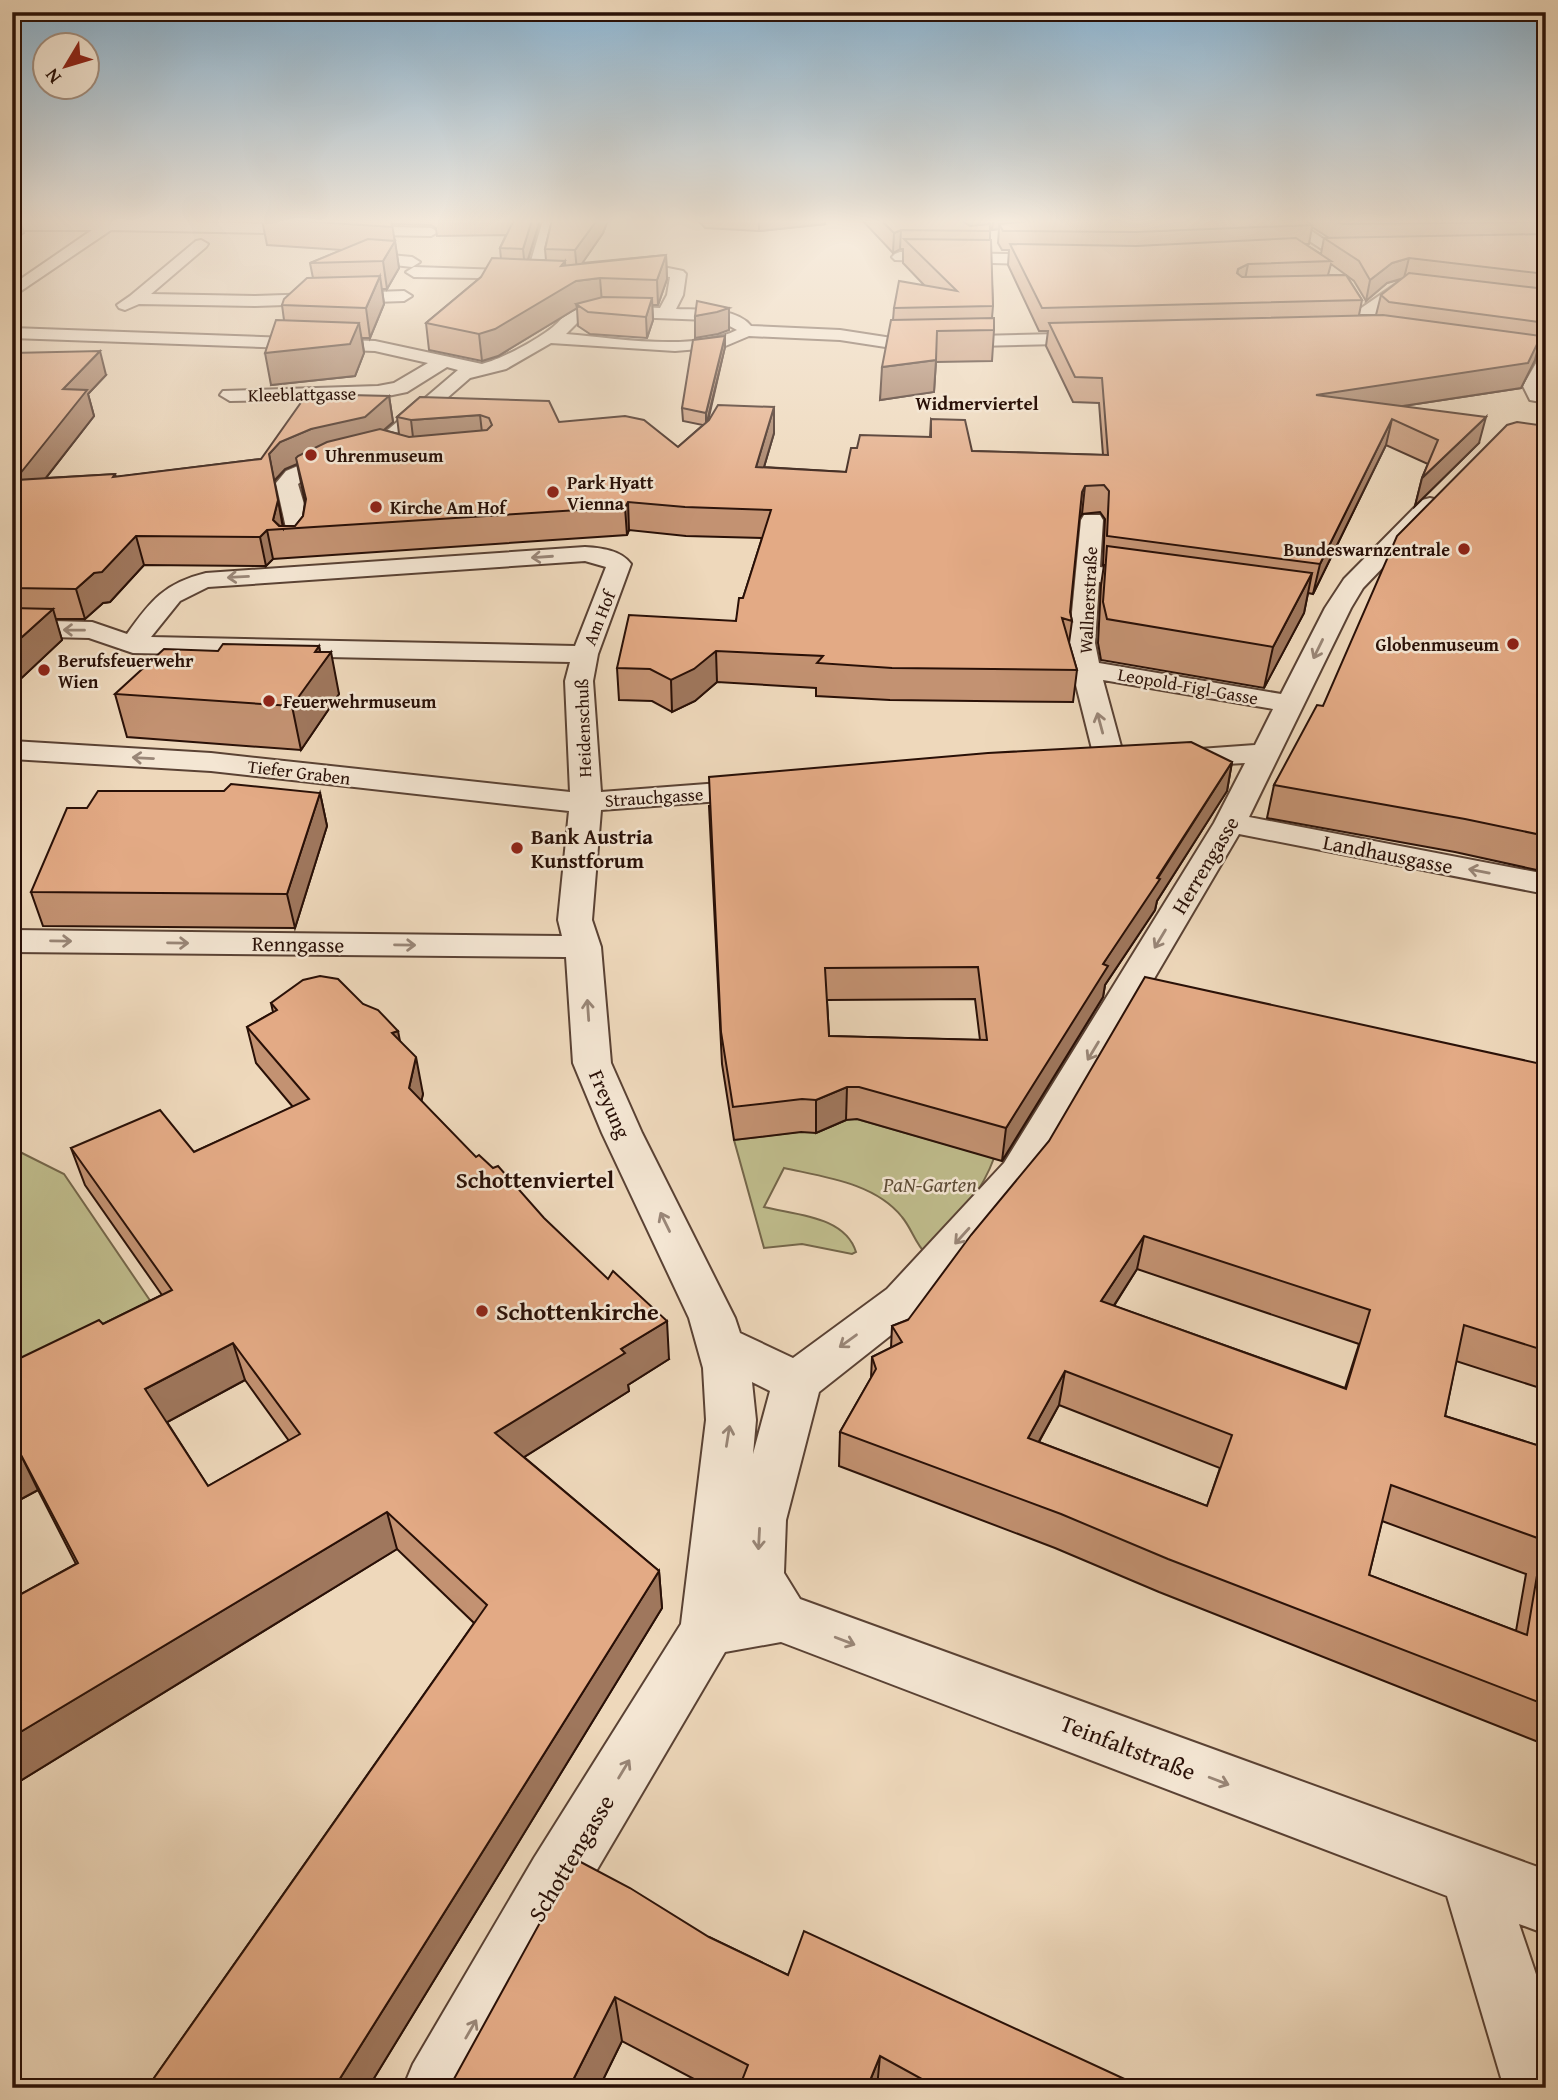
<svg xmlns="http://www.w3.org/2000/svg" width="1558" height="2100" font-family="'Gentium Book Plus',serif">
<rect width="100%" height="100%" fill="#eed8bb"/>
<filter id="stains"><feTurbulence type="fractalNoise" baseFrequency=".00286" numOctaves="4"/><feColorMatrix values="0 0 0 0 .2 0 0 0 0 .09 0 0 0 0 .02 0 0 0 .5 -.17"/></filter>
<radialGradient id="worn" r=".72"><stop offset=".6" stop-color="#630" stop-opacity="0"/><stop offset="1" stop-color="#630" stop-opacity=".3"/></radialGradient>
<g fill="#bfbc8c" stroke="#74664a" stroke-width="2">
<path d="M 857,1119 L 994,1158 C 980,1197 952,1224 926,1254 C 915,1243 912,1229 902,1217 C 875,1183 824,1177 784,1168 L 764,1207 C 796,1215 845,1216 856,1252 L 852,1254 L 802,1244 L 764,1248 L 734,1140 L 807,1131 L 822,1120 Z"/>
<polygon points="12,1148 64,1174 164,1321 12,1397"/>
</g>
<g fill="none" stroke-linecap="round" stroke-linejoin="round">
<defs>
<g id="minor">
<polygon points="114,220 431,228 438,232 431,236 111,230 12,297 12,285 92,230 12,230 12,222"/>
<polygon points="543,220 553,220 555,223 540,279 414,277 406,272 414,267 528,271"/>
<polygon points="1277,220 1295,220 1340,250 1338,253 1328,253"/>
<polygon points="201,240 208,244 206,247 151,294 255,296 404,291 412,296 404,301 255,306 139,304 125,310 119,308 117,305 130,296 196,241"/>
<polygon points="346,251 412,257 420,262 412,267 341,259 338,256"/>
<polygon points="900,252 1062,255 1070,260 1062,265 895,260 892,257 895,254"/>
<path d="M 658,266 L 683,271 L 686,274 L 683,295 L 676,309 C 699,310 736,307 751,326 L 840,330 L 892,338 L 1101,333 L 1110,338 L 1101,343 L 892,348 L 840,340 L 749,336 L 723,347 L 675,351 L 551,343 L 506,369 L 470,378 L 384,453 L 331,466 L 302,481 L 298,484 C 304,506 316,531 301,552 L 285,552 L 281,547 L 286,528 L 276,483 L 286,471 L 317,458 L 370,445 L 458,370 L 447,367 L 407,392 L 378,398 L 230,401 L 220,395 L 223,391 L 378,386 L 394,383 L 428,363 L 375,351 L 12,338 L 12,328 L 375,341 L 482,364 C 502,359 537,340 553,327 C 559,322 563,316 569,313 C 595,300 633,307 660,308 L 667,295 L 670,277 L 658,276 L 615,283 L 607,278 L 615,273 ZM 604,316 L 708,320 L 724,323 L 737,330 C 693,352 615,338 566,334 L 579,321 Z"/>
<path d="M 1399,282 L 1426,282 L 1434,287 C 1425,296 1412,288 1401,293 C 1386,301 1375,323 1357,319 L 1355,315 L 1357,311 Z"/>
<polygon points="1485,341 1546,349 1546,378 1541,386 1546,391 1546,403 1530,400 1523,386 1539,358 1479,350 1476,346 1479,342"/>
<path d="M 1430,498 L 1438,500 L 1441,505 L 1438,510 L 1363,588 L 1351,608 L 1249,817 L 1546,874 L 1546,894 L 1239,834 L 1034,1183 L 919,1313 L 819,1392 L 786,1520 L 784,1573 L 800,1599 L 1546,1870 L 1546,1934 L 1519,1924 L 1546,2004 L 1546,2088 L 1504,2088 L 1447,1896 L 781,1642 L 725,1652 L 578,1902 L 475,2088 L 403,2088 L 413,2064 L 534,1858 L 681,1624 L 706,1420 L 703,1368 L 689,1318 L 602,1133 L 573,1063 L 566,957 L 12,952 L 12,930 L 562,936 L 558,920 L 569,811 L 211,771 L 12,759 L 12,741 L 211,753 L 570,792 L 565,681 L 570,662 L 133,653 L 89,638 L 12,636 L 12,620 L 92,622 L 127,634 C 151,600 165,583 206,573 L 585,547 C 601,548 621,550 631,564 L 598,654 L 593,681 L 601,792 L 760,780 L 771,782 L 775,789 L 771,796 L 760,798 L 601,810 L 592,920 L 601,947 L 611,1063 L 642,1133 L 735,1318 L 740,1333 L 793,1358 L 887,1289 L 1004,1163 L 1214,823 L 1245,763 L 1169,767 L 1158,764 L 1154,758 L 1158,752 L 1255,745 L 1273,709 L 1103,680 L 1125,761 L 1121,767 L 1110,770 L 1099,767 L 1095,761 L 1072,669 L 1069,643 L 1081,520 L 1084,515 L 1100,515 L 1103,520 L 1100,567 L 1156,575 L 1165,577 L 1168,582 L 1165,587 L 1156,589 L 1099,582 L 1095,643 L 1099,663 L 1281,694 L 1325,608 L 1344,579 L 1422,500 ZM 585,561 L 606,567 L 575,646 L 151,637 L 180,601 L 208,587 ZM 752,1382 L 770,1391 L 753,1454 L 756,1420 Z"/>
</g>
</defs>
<use href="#minor" stroke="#5a4234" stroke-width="4"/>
<use href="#minor" fill="#f4e6d3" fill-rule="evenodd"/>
</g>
<g fill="#c39272" stroke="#291007" stroke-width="2" fill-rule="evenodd">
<polygon points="262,220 540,220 528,260 546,260 545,249 552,220 608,220 603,233 582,263 666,255 667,279 658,305 652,305 653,320 647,338 590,334 578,326 577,308 498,356 482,361 429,350 426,323 481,277 501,259 500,248 506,235 437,236 436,228 431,225 392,224 399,268 387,289 382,289 384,304 370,338 362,338 364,353 355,376 271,385 284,320 282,305 313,278 310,263 342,250 267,245"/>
<polygon points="698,220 825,220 825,224 759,231 705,228"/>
<path d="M 862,220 L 1546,220 L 1546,346 L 1539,345 L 1535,360 L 1521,388 L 1403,406 L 1479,443 L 1415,506 L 1422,478 L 1428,464 L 1386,445 L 1313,594 L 1308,593 L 1304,613 L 1264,688 L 1101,660 L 1098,643 L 1101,585 L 1104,565 L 1103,565 L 1105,519 L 1100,512 L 1082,514 L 1079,518 L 1070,612 L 1072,621 L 1069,643 L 1077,670 L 1073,702 L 890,700 L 816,696 L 816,688 L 717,682 L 695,701 L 672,712 L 652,701 L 619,700 L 617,668 L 736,621 L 743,598 L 762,538 L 686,536 L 629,530 L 627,535 L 273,559 L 266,566 L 144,565 L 110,602 L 103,603 L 85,619 L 55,619 L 62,640 L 12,687 L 12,353 L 106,375 L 88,394 L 94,416 L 46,478 L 115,474 L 116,477 L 261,459 L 389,396 L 393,422 L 383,430 L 399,434 L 397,417 L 420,397 L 559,422 L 678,447 L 703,425 L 683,421 L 682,408 L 725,336 L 725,347 L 708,421 L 774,407 L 774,433 L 764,467 L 846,472 L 857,448 L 930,437 L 931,419 L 972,451 L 1103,455 L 1099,403 L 1073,402 L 1046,346 L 1048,331 L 1039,331 L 1008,265 L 1009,250 L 1002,250 L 998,243 L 999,229 L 992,230 L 990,225 L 990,240 L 993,306 L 992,318 L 994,330 L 992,361 L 936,362 L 934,392 L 880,400 L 893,320 L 894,308 L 924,285 L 903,263 L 903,249 L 900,249 L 893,253 ZM 1312,227 L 1329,238 L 1324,238 L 1321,254 L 1305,244 L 1309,244 ZM 1331,264 L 1346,275 L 1328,275 ZM 1346,275 L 1354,281 L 1366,301 L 1387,283 L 1402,279 L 1381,295 L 1376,315 L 1359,315 L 1362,300 ZM 297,464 L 305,502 L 303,516 L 295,526 L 283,526 L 274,481 L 285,469 Z"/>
<polygon points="1546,426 1546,872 1455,852 1267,818 1274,785 1323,706"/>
<polygon points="319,646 320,652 339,694 301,750 127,737 115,694 218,651"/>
<path d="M 1232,762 L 1227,791 L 1157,901 L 1155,910 L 1105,985 L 1103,997 L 1002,1161 L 857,1119 L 846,1120 L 816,1133 L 801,1132 L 734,1140 L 722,1064 L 709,806 ZM 975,999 L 980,1040 L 829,1036 L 827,1000 Z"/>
<polygon points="320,793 327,826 295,928 43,926 31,892"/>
<path d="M 271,1003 L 363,1004 L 400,1041 L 423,1094 L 421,1101 L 669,1359 L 628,1385 L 629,1391 L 524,1457 L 659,1571 L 662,1608 L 368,2088 L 147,2088 L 474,1623 L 397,1549 L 12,1786 L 12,1599 L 76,1564 L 38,1490 L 12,1504 L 12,1362 L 103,1324 L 162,1295 L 85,1185 L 71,1148 L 194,1152 L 293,1107 L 256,1063 L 247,1027 L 273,1012 ZM 245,1380 L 289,1441 L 208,1486 L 167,1422 Z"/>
<path d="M 1546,1065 L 1546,1390 L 1456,1361 L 1445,1416 L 1546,1448 L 1546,1745 L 1159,1592 L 1055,1548 L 839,1466 L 840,1432 L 871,1378 L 872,1357 L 891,1348 L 892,1326 ZM 1137,1269 L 1359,1344 L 1345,1388 L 1114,1306 ZM 1059,1405 L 1220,1468 L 1207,1506 L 1039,1442 ZM 1382,1521 L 1526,1574 L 1516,1631 L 1369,1575 Z"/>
<polygon points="709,1937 788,1975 1144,2088 711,2088 622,2041 599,2088 449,2088"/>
</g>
<g fill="#9f775d" stroke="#291007" stroke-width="2">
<polygon points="12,220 20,220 24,233 12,241"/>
<polygon points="532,220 540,220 525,269 523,249"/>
<polygon points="597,220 608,220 603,233 577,271 575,250"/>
<polygon points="759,220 825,220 825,224 759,231"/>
<polygon points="961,220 989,220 988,230 978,231"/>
<polygon points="993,220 1114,220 999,224 999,229 992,230"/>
<polygon points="901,230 900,249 893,253 894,233"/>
<polygon points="395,241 399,268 387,289 383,261"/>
<polygon points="666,255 667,279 658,305 657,280"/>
<polygon points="1409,258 1404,278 1387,283 1366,301 1370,280 1392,263"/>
<polygon points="565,261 566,285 576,281 600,278 602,303 578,307 576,304 577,308 498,356 482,361 479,334 561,266"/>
<polygon points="1248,264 1244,285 1234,294 1238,269"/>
<polygon points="380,276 384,304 370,338 366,308"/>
<polygon points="652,298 653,320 647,338 646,317"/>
<polygon points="729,308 729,330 718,334 695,338 695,316"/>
<polygon points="359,323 364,353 355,376 271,385 265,353"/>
<polygon points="725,336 725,347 706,426 706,413"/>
<polygon points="1541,336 1535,360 1521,388 1311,420 1316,395"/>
<polygon points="100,351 106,375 88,394 94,416 23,507 15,480 63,389"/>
<polygon points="936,360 934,392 880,400 882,367"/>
<polygon points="389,396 393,422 369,443 316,456 285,469 274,481 269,454 280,442"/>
<polygon points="774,407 774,433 756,494 756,467"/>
<polygon points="480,415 483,441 414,446 411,420"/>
<polygon points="1486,417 1479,443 1415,506 1422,478"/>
<polygon points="1392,419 1386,445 1313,594 1320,564"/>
<polygon points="1085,486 1082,514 1078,520 1082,492"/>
<polygon points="278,500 283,528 283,529 273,520"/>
<polygon points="628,502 629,530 627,535 625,507"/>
<polygon points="267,530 273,559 266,566 260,537"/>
<polygon points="136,536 144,565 110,602 103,603 85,619 76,589"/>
<polygon points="1312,573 1304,613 1264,688 1273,647"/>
<polygon points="53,609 62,640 12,687 12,646"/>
<polygon points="319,646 322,664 331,652 339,694 301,750 292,706 315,652"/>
<polygon points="716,651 717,682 695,701 672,712 671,680"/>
<polygon points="1232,762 1227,791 1157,901 1155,910 1105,985 1103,997 1002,1161 1006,1128 1103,964"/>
<polygon points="320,793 327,826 295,928 287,894"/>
<polygon points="398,1031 405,1067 392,1033"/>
<polygon points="416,1057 423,1094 416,1125 409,1088"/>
<polygon points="847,1087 846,1120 816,1133 816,1100"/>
<polygon points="1144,1236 1137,1269 1095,1335 1101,1301"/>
<polygon points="667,1321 669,1359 628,1385 629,1391 502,1471 495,1433 621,1349"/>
<polygon points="233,1343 245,1380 160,1426 145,1389"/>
<polygon points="1065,1371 1059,1405 1022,1472 1028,1438"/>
<polygon points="20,1453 38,1490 12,1504 12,1456"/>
<polygon points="387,1512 397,1549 12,1786 12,1737"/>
<polygon points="659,1571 662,1608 368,2088 334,2088"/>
<polygon points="615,1997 622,2041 599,2088 569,2088"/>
<polygon points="880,2056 877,2088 867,2088"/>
</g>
<g fill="#e3aa85" stroke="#291007" stroke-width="2" fill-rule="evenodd">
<polygon points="284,220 391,220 392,227"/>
<polygon points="514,220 532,220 523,249 500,248"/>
<polygon points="552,220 597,220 575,250 545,249"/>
<polygon points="881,220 961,220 970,226 990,224 990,231 901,230 894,233"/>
<polygon points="1045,220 1305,220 1312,225 1135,232 1003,231 999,224"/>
<polygon points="1335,220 1546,220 1546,222 1342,224"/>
<polygon points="1546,234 1546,274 1409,258 1392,263 1370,280 1359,261 1324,238"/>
<polygon points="1296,238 1331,261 1248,264 1238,269 1237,273 1242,277 1346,275 1362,300 1042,308 1010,244 1136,246"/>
<polygon points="368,239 395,241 383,261 310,263"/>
<polygon points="904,239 991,240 993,306 894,308 899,281 957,291"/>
<polygon points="666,255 657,280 600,278 576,281 495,329 479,334 426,323 481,277 492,258 565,261 561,266"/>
<polygon points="1409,273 1546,289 1546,323 1389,302 1381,295"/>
<polygon points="380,276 366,308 282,305 284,299 307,278"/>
<polygon points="603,297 652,298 646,317 588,312 576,304"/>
<polygon points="697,301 729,308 717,312 695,316"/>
<polygon points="1383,315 1541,336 1528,363 1316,395 1486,417 1422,478 1438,440 1392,419 1320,564 1107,536 1109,491 1104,485 1085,486 1082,492 1070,612 1072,621 1062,618 1077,670 892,668 817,663 823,656 716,651 694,669 671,680 650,669 617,668 629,615 736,621 739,598 743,598 771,510 685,507 628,502 625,507 267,530 260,537 136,536 102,572 94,573 76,589 12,588 12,353 100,351 63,389 87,390 15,480 115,474 113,477 261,459 307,394 389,396 365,417 311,429 280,442 269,454 278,500 273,520 279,526 295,526 303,516 306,499 296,458 298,456 327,442 380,429 409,437 487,430 492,425 489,418 480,415 411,420 397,417 420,397 549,401 559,422 625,416 644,420 678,447 709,420 718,405 774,407 756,467 846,472 851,448 857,448 860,435 931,437 931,419 965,420 972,451 1108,455 1102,378 1075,377 1049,323"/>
<polygon points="994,318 994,330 937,331 936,360 882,367 891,320"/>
<polygon points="276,320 359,323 350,344 265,353"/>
<polygon points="725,336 706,413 682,408 693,340"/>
<polygon points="1517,422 1546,426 1546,836 1465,819 1274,785 1317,705 1323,706 1397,536 1507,425"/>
<polygon points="1107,546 1312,573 1273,647 1107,619 1103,602"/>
<polygon points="12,608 53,609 12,646"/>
<polygon points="223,644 319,646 315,652 331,652 292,706 115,694 164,649 218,651"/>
<path d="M 1191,742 L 1232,762 L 1157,878 L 1160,879 L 1103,964 L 1108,966 L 1006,1128 L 859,1087 L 847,1087 L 816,1100 L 802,1099 L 733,1107 L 721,1032 L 709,777 L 988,753 ZM 978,967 L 987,1040 L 829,1036 L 825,968 Z"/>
<polygon points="231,784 320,793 287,894 31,892 67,808 87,808 98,791 224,791"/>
<path d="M 320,976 L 338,979 L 363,1004 L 378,1010 L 398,1031 L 392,1033 L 416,1057 L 409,1088 L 476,1157 L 479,1155 L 493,1168 L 498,1166 L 544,1218 L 608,1279 L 613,1271 L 667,1321 L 621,1349 L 625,1353 L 495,1433 L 659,1571 L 334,2088 L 147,2088 L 487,1605 L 387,1512 L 12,1737 L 12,1599 L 78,1563 L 20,1453 L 12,1456 L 12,1362 L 99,1320 L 103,1324 L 172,1290 L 71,1148 L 160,1110 L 194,1152 L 309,1099 L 247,1027 L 277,1010 L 271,1003 L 303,980 ZM 233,1343 L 300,1434 L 208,1486 L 145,1389 Z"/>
<path d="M 1145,977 L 1546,1065 L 1546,1351 L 1464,1325 L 1445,1416 L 1546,1448 L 1546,1705 L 1168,1559 L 1061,1514 L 840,1432 L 876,1369 L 872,1357 L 902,1342 L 892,1326 L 908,1320 L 971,1235 L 1049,1141 ZM 1144,1236 L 1370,1310 L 1346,1389 L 1101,1301 ZM 1065,1371 L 1232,1435 L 1207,1506 L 1028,1438 ZM 1391,1485 L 1543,1540 L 1527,1635 L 1369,1575 Z"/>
<polygon points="575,1859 630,1888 709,1937 788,1975 804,1931 1144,2088 938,2088 880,2056 867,2088 739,2088 748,2065 615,1997 569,2088 449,2088"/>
</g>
<defs><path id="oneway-shaft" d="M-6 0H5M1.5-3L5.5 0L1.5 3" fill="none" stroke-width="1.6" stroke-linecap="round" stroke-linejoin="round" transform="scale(1.75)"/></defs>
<g stroke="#998677">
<use href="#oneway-shaft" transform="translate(542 557) rotate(176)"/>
<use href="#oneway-shaft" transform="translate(238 577) rotate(177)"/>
<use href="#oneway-shaft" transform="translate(74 630) rotate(-179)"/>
<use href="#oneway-shaft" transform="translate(1318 649) rotate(116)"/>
<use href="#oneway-shaft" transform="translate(1100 723) rotate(-105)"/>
<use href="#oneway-shaft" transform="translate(143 758) rotate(-177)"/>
<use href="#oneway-shaft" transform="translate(1479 871) rotate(-169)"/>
<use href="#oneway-shaft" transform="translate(1160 939) rotate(121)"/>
<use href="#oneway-shaft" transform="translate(61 941) rotate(1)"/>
<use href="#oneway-shaft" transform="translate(178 943) rotate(1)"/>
<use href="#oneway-shaft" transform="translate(405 945) rotate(1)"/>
<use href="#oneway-shaft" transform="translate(588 1010) rotate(-94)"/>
<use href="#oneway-shaft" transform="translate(1093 1051) rotate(121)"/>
<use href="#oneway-shaft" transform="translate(665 1222) rotate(-116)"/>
<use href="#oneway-shaft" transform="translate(962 1236) rotate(132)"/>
<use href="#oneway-shaft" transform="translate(848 1341) rotate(144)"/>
<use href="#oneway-shaft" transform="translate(728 1436) rotate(-81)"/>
<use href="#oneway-shaft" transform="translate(759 1539) rotate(93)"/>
<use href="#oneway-shaft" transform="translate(845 1641) rotate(21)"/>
<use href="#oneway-shaft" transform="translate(624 1769) rotate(-59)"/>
<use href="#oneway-shaft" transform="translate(1219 1781) rotate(21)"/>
<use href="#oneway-shaft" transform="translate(471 2029) rotate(-60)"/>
</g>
<linearGradient id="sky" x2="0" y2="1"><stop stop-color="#8ab6d6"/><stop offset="0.43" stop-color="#f7ede0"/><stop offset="1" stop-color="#f7ede0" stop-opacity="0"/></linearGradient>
<rect width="1558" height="514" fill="url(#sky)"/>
<g fill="#8f2418" stroke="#f4e6d3" stroke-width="2.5">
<circle cx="311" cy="455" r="7"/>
<circle cx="553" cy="492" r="7"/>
<circle cx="376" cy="507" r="7"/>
<circle cx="1464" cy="549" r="7"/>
<circle cx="1513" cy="644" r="7"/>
<circle cx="44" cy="670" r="7"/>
<circle cx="269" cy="701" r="7"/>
<circle cx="517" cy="848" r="7"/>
<circle cx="482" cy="1311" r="7"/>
</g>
<g text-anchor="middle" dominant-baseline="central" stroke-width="5" stroke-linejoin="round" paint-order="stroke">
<g font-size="18" fill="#291007" stroke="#f4e6d3">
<text transform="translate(302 394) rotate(-1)">Kleeblattgasse</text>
<text transform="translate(1088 600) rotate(-87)">Wallnerstraße</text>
<text transform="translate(599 618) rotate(-68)">Am Hof</text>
<text transform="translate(1188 686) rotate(10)">Leopold-Figl-Gasse</text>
<text transform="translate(583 728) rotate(-92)">Heidenschuß</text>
<text transform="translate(299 772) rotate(7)">Tiefer Graben</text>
<text transform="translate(654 797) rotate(-4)">Strauchgasse</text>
</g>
<g font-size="18" font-weight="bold" fill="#291007" stroke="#f4e6d3" text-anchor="start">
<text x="325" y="455">Uhrenmuseum</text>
<text x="567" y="482">Park Hyatt<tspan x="567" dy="21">Vienna</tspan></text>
<text x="390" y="507">Kirche Am Hof</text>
<text x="1450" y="549" text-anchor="end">Bundeswarnzentrale</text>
<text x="1499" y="644" text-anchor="end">Globenmuseum</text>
<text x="58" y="660">Berufsfeuerwehr<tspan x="58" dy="21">Wien</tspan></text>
<text x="283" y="701">Feuerwehrmuseum</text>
</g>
<g font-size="19" font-weight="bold" fill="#291007" stroke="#f4e6d3">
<text x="977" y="403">Widmerviertel</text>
</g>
<g font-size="21" font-weight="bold" fill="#291007" stroke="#f4e6d3" text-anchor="start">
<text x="531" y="836">Bank Austria<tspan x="531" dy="24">Kunstforum</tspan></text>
</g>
<g font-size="21" fill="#291007" stroke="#f4e6d3">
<text transform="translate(1388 854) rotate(11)">Landhausgasse</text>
<text transform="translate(1205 865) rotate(-59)">Herrengasse</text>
<text transform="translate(298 944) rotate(1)">Renngasse</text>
<text transform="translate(610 1104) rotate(66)">Freyung</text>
</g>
<g font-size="21" font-style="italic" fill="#5e4c36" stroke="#f4e6d3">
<text x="930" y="1184">PaN-Garten</text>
</g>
<g font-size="23" font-weight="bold" fill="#291007" stroke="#f4e6d3">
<text x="535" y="1179">Schottenviertel</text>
</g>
<g font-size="24" font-weight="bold" fill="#291007" stroke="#f4e6d3" text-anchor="start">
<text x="496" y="1311">Schottenkirche</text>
</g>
<g font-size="24" fill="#291007" stroke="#f4e6d3">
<text transform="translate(1128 1747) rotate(21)">Teinfaltstraße</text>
<text transform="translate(571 1858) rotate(-59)">Schottengasse</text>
</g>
</g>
<rect width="1558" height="2100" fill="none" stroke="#eed8bb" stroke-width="42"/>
<rect x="14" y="14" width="1530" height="2072" fill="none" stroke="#291007" stroke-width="3.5"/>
<rect x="21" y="21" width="1516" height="2058" fill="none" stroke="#291007" stroke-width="2"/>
<g transform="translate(66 66) rotate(232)"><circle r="33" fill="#f4e6d3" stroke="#a39081" stroke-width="2"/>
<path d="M0-5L12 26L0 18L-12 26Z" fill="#8f2418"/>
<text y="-10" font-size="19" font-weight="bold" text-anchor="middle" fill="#291007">N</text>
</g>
<rect width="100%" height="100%" filter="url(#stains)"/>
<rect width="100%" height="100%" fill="url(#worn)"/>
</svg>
